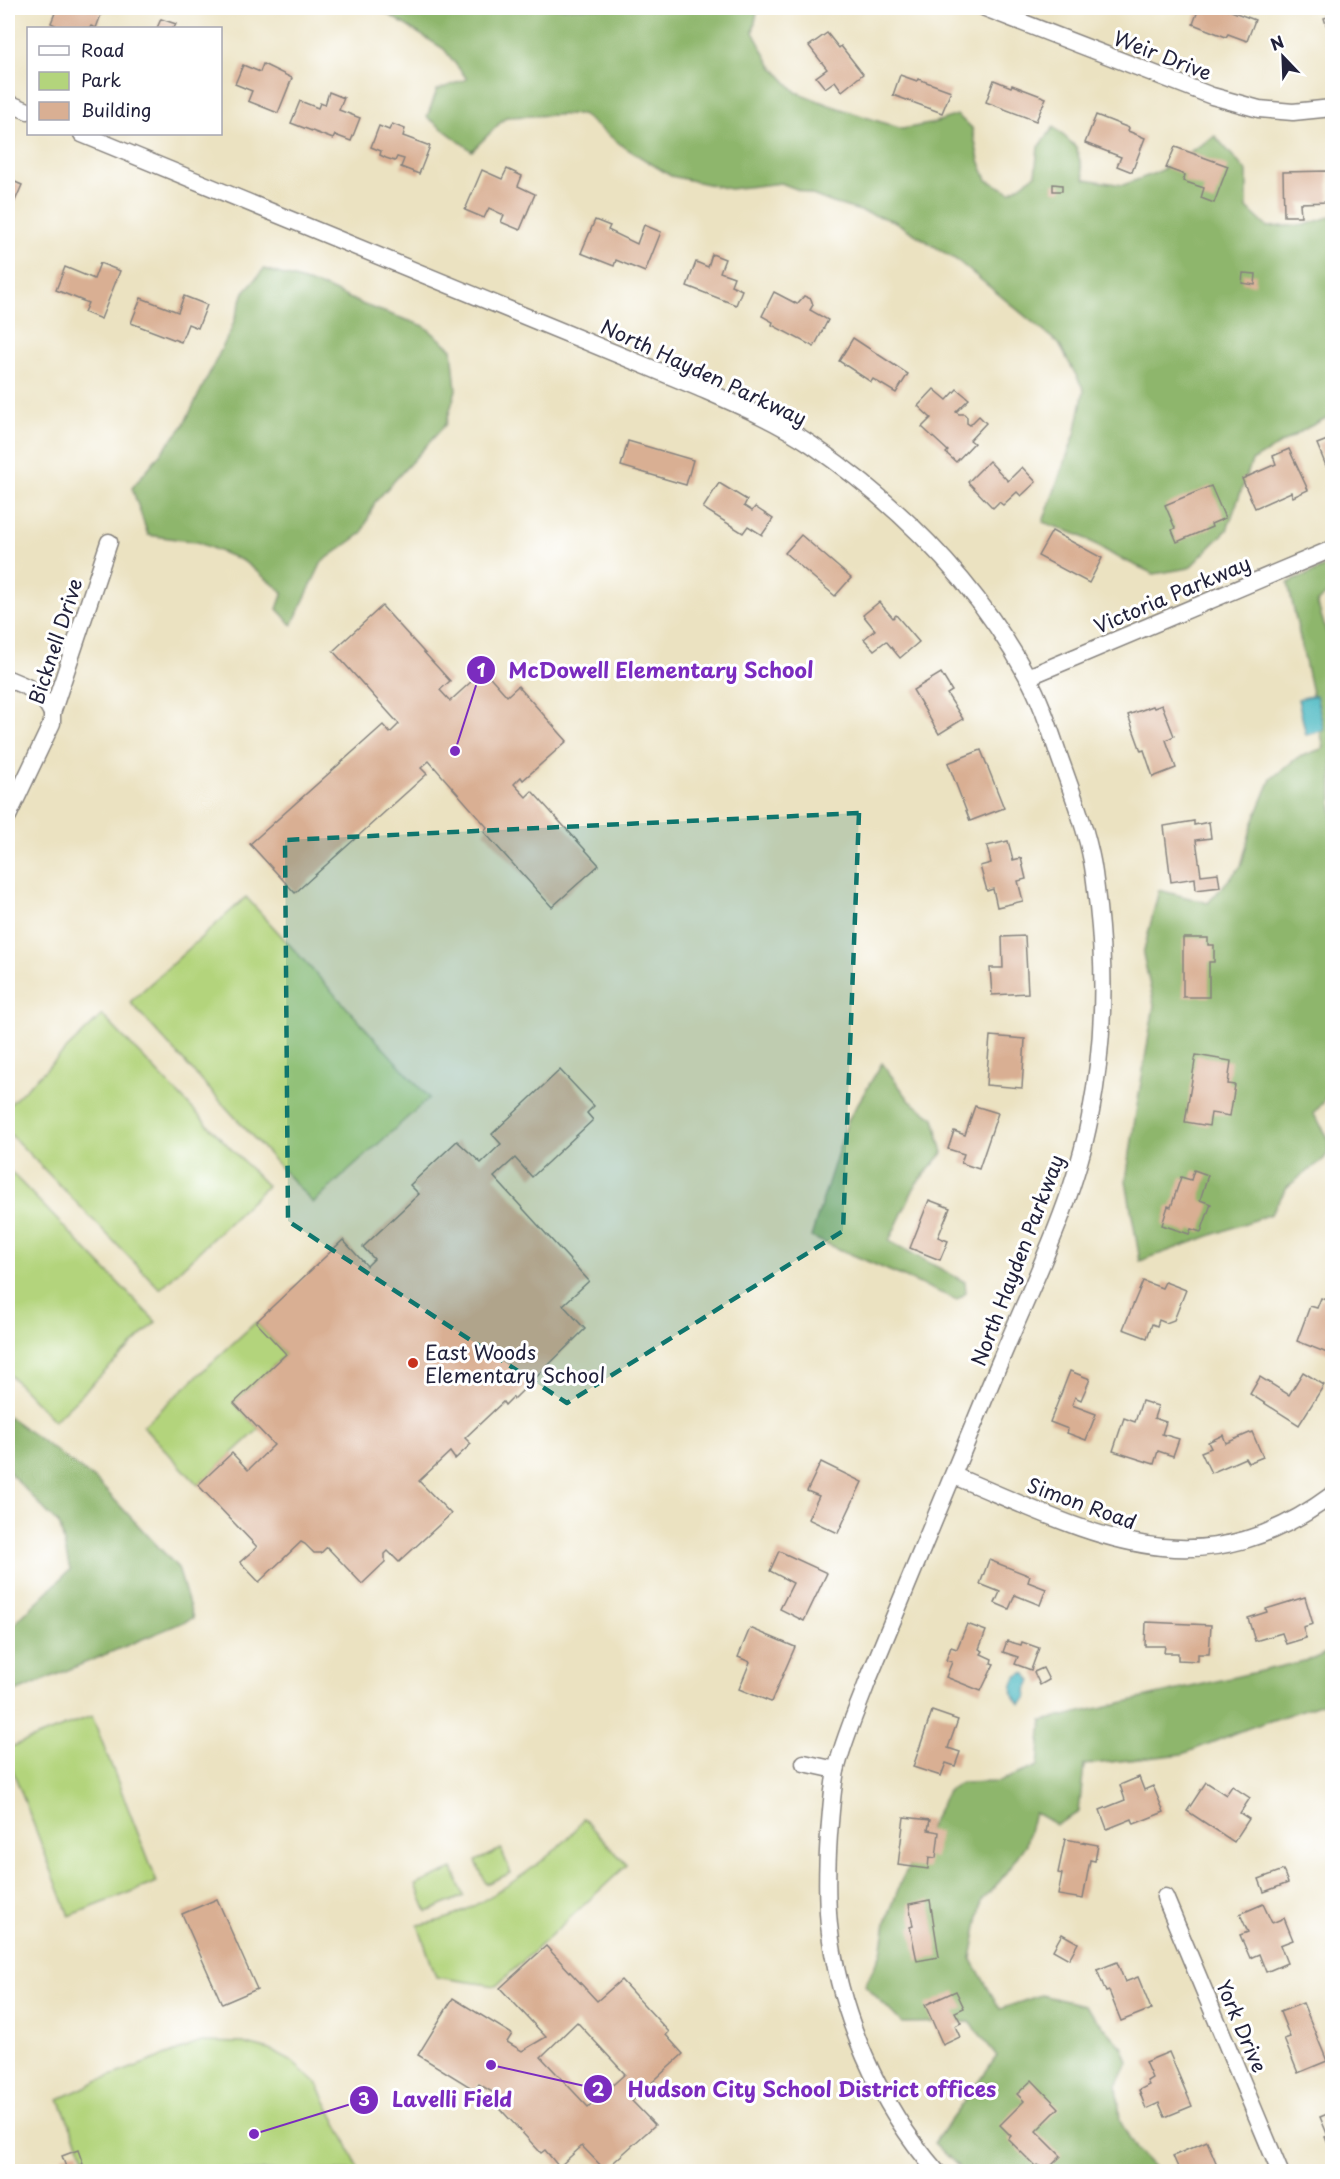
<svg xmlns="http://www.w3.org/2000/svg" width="1340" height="2179" font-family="'Playpen Sans',sans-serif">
<rect width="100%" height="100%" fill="#fff"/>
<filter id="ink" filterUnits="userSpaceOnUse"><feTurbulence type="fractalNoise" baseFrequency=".0167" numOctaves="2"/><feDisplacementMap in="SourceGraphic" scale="12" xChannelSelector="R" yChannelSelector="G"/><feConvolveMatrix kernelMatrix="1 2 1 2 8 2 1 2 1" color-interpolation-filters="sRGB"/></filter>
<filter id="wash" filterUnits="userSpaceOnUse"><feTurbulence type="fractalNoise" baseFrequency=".008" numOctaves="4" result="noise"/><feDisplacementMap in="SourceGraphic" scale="24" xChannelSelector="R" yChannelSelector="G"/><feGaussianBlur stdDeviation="1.35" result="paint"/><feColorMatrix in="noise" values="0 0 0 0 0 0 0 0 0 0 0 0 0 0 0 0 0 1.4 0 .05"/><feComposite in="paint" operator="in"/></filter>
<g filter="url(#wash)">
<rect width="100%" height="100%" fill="#ebe2c1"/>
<g fill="#b3d47c" stroke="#6a7b5c" stroke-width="1.5">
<polygon points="246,897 429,1098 313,1203 130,1002"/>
<polygon points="102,1015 267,1186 160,1289 8,1132 8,1106"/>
<polygon points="8,1169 156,1322 54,1421 8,1373"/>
<polygon points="256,1322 286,1354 234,1403 259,1429 198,1485 143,1426"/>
<polygon points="92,1716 157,1882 69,1916 8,1758 8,1748"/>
<path d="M 583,1818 L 627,1865 L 496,1986 L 436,1977 L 418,1925 C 432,1923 445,1920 458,1914 C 491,1898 567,1850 583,1818 Z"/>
<polygon points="501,1849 511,1873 486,1884 476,1861"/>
<polygon points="453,1869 464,1896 427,1912 416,1885"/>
<polygon points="201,2042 243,2043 270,2050 291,2061 317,2084 346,2141 359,2171 90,2171 59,2099 100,2080"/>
</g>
<g fill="#8eb66c" stroke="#586c54" stroke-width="1.5">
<polygon points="378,8 758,8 753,32 771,65 796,92 829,105 902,129 930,124 957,115 972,128 979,160 987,180 1010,192 1035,175 1038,147 1054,127 1076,147 1085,179 1123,185 1158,172 1215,136 1247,172 1247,208 1267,227 1305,225 1332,216 1332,415 1307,428 1252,461 1227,530 1189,568 1154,574 1115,556 1081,536 1043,522 1075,434 1084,390 1059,344 958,261 894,221 833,203 781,183 730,189 671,176 624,147 581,114 506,117 472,151 427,117 437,90 467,79 444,49"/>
<polygon points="264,269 327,288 364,305 424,326 452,349 456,390 446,424 375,502 362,533 322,562 292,625 277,609 283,592 243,561 197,542 148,535 132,488 183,426 231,330 244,292"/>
<polygon points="1332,564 1332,590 1317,602 1332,650 1332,1081 1323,1103 1313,1113 1328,1137 1330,1150 1324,1159 1287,1187 1271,1214 1140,1261 1126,1181 1136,1112 1154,1005 1143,954 1159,890 1208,903 1241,866 1252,825 1271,779 1297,758 1324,748 1288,583"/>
<polygon points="882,1063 910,1101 934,1118 943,1153 916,1184 889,1241 965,1282 966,1293 957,1300 811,1237 848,1120"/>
<polygon points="8,1416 98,1482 178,1568 193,1618 8,1695 8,1630 70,1570 60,1526 8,1471"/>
<polygon points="1332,1650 1332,1700 1246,1729 1183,1754 1084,1765 1079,1812 1056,1825 1034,1812 1026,1844 1000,1881 982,1900 971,1958 1000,2009 1041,1995 1084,2005 1123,2048 1128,2063 1117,2086 1120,2121 1136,2149 1157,2171 963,2171 934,2143 997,2056 970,2022 902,2023 865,1985 881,1953 886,1923 901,1881 949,1789 961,1783 998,1782 1038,1766 1042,1721 1313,1659"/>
</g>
<g fill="#49b8c1" stroke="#366d7e" stroke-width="1.5">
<polygon points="1316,695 1324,730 1306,735 1298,699"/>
<path d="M 1023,1673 L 1027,1674 L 1031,1681 L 1026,1690 L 1027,1698 L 1021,1704 C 1010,1698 1011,1686 1016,1677 Z"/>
</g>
<g id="blocks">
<g fill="#d9af93" fill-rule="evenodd">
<polygon points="57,8 92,8 102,12 96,28 91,26 90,28 53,28 55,25 51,23"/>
<polygon points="1199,8 1223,8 1255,20 1247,41 1228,34 1226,37 1193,24"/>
<polygon points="1332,16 1332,43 1324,18"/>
<polygon points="161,19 176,24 174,28 157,28"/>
<polygon points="827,33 839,48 841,46 863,74 842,91 835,81 825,88 816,77 827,69 809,46"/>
<polygon points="263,64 292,78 278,113 248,101 252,91 235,84 243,65 260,72"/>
<polygon points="900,75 917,81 918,79 951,91 942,113 893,95"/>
<polygon points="994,80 1011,87 1012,85 1046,98 1036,121 986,102"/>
<polygon points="329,92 344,98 339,110 360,118 351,141 335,135 333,139 291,123 300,101 318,108 320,103 325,105"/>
<polygon points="1096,115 1129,128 1128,131 1145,138 1132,172 1117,166 1121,157 1085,143"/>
<polygon points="392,124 405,129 403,136 430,146 419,174 401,167 404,159 397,157 395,161 386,158 380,155 381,151 371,147 379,126 389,130"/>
<polygon points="1175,147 1228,166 1214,203 1201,198 1204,188 1183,181 1185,175 1166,168"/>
<polygon points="507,169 522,176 518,186 535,194 520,230 501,222 504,215 489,208 484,218 465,210 482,170 502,179"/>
<polygon points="1328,171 1329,202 1300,203 1301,216 1284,216 1283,172"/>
<polygon points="8,179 22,185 8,217"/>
<polygon points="1053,184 1062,185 1062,191 1053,191"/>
<polygon points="595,220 610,226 608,230 637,244 644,225 661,232 645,272 616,260 614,266 581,253"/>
<polygon points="712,254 725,259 720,272 734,277 731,285 742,290 736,305 687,286 696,262 708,267"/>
<polygon points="100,263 120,271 101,319 84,312 88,303 56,290 65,267 94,279"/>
<polygon points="1243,273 1256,274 1255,285 1242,283"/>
<polygon points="774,292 797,304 804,296 811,299 813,305 810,310 828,320 814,347 772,325 773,322 762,316"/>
<polygon points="184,296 207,305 198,328 188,324 181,342 131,323 141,298 178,312"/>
<polygon points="853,338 908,374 896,393 873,379 871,382 839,361"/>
<polygon points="934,389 947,400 957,389 969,399 956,412 959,414 964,414 967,417 967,423 970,425 979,416 986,423 970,440 974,443 956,462 946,453 948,451 922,427 931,418 918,406"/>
<polygon points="1330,439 1332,444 1332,478 1331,478 1317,444"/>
<polygon points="628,441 693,460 686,485 621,466"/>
<polygon points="1289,449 1308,490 1293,497 1291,492 1255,508 1242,479 1276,464 1273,456"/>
<polygon points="989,461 1008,481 1022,467 1036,482 1021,496 1017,492 1003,505 999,502 993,508 968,482"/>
<polygon points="719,483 747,500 744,506 752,511 755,507 773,519 762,535 748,526 743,533 703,508"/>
<polygon points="1211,486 1225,518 1211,524 1212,527 1177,542 1172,530 1175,528 1165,505"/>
<polygon points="1052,531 1102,558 1089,583 1038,556"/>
<polygon points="801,535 851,578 835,596 785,553"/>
<polygon points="879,602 893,618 896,615 919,642 900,658 886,641 874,650 864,639 875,630 863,615"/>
<polygon points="382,606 450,681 440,690 450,701 484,670 507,696 518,686 567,741 523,780 521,777 514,784 526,797 532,791 599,865 552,907 484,832 487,827 429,761 421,768 427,774 295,893 250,844 383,725 390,733 399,724 333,651"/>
<polygon points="941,673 952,691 947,694 963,719 939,734 913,690"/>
<polygon points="1162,705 1174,736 1166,740 1176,768 1153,777 1144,750 1141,751 1128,715 1153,706 1154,708"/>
<polygon points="981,750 1004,808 970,821 948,763"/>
<polygon points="1194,821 1194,825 1209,822 1211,838 1196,840 1201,875 1218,873 1220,887 1196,890 1195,878 1171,882 1164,826"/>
<polygon points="1008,841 1013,860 1021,858 1026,879 1018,881 1023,901 997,907 993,889 987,891 980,866 991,863 987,846"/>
<polygon points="1025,936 1028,993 992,995 990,968 1003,968 1002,937"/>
<polygon points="1183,938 1208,938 1208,945 1214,945 1214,962 1209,962 1209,997 1183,997"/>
<polygon points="990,1036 1025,1039 1022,1088 986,1085"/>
<polygon points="1196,1055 1231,1061 1228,1084 1235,1085 1230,1116 1211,1113 1209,1126 1185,1122"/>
<polygon points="560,1070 594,1106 587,1113 593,1120 532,1177 515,1158 494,1177 589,1281 563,1305 585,1329 514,1399 513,1397 505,1405 503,1402 465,1438 471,1444 455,1459 450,1452 419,1481 451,1514 399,1562 388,1551 385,1554 385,1562 362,1584 327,1547 321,1553 314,1553 305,1544 301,1542 259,1582 240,1562 257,1547 198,1485 232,1453 248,1470 274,1445 234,1403 286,1354 256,1322 343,1240 367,1266 374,1259 363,1247 419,1194 410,1185 457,1141 481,1163 501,1144 492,1134"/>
<polygon points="975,1106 998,1113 979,1169 961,1163 964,1154 948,1149 954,1131 965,1135"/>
<polygon points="1194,1170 1208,1175 1200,1200 1211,1204 1201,1232 1191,1229 1189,1234 1162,1225 1168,1206 1171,1207 1181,1177 1191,1180"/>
<polygon points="929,1200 950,1208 938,1237 948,1241 940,1260 910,1248"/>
<polygon points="1143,1281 1162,1288 1165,1282 1186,1290 1174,1320 1166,1323 1159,1320 1157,1326 1152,1324 1147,1338 1123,1329"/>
<polygon points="1321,1298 1332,1303 1332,1355 1297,1341 1310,1306 1317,1308"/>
<polygon points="1070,1371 1090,1379 1081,1400 1075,1397 1072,1405 1096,1414 1086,1440 1067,1433 1068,1429 1050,1422"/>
<polygon points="1303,1372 1324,1385 1299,1425 1250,1394 1260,1377 1289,1395"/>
<polygon points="1142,1401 1158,1406 1154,1418 1166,1422 1162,1434 1179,1439 1173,1456 1158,1451 1154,1464 1113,1451 1124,1418 1135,1422"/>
<polygon points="1252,1432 1263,1457 1248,1463 1245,1458 1211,1473 1201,1452 1211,1448 1208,1442 1223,1435 1226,1443"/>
<polygon points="821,1462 862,1482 838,1533 808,1519 819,1496 807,1491"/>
<polygon points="779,1551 827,1573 804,1621 780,1609 793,1583 770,1571"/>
<polygon points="989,1560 1030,1576 1028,1582 1046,1589 1040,1605 1015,1595 1009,1609 995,1603 1000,1592 980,1584"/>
<polygon points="1305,1597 1313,1624 1303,1627 1306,1638 1286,1644 1282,1633 1255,1641 1248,1618 1267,1612 1266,1609"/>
<polygon points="1146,1622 1211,1625 1209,1654 1198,1654 1198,1661 1178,1660 1178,1653 1164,1653 1165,1646 1145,1646"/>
<polygon points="967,1624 986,1631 979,1649 983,1651 981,1654 992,1659 991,1663 994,1664 981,1691 946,1677 952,1662 946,1660 948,1655 951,1647 957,1649"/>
<polygon points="750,1628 795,1647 771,1702 739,1689 750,1662 738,1657"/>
<polygon points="1007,1641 1021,1645 1022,1642 1039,1648 1031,1670 1015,1664 1018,1657 1003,1652"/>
<polygon points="1043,1668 1049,1680 1040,1685 1034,1672"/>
<polygon points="932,1711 958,1720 948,1748 960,1752 955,1766 946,1763 941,1776 913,1767"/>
<polygon points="1139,1777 1144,1790 1153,1786 1164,1812 1134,1824 1132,1819 1107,1829 1100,1810 1125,1800 1120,1785"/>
<polygon points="1206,1782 1226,1795 1232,1786 1250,1798 1240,1813 1249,1819 1234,1842 1187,1811"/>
<polygon points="904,1817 930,1820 928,1830 939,1832 936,1858 929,1857 928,1869 898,1865"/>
<polygon points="1065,1839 1098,1845 1095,1861 1090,1860 1083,1899 1058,1895 1062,1874 1058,1873"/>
<polygon points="1283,1870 1288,1883 1264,1892 1259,1879"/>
<polygon points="217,1899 257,1989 222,2004 182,1914"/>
<polygon points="930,1900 939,1957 917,1961 910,1927 913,1926 909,1904"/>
<polygon points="1263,1904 1272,1923 1284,1918 1293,1940 1280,1945 1287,1963 1266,1972 1259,1954 1250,1958 1240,1935 1248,1932 1240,1914"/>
<polygon points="1062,1934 1078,1943 1069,1959 1053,1950"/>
<path d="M 546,1946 L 597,2001 L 621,1980 L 669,2032 L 666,2035 L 683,2054 L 632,2101 L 655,2125 L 605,2170 L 582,2146 L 559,2167 L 545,2150 L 541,2153 L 492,2100 L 497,2095 L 479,2084 L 475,2090 L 418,2055 L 453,1998 L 512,2034 L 507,2042 L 522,2051 L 546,2037 L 500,1988 ZM 577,2022 L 625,2074 L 588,2107 L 541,2057 Z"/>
<polygon points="1117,1962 1125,1982 1138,1977 1151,2009 1121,2021 1109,1991 1106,1992 1097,1970"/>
<polygon points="956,1991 964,2008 955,2012 961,2023 955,2026 960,2037 943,2045 925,2005"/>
<polygon points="1303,2003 1327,2061 1298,2073 1284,2039 1290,2037 1280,2012"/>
<polygon points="1169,2052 1192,2106 1165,2117 1159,2103 1146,2109 1139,2090 1149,2085 1147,2081 1152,2078 1145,2062"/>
<polygon points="1032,2080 1059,2108 1036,2131 1061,2156 1045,2172 1038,2165 1036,2167 1008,2139 1011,2136 1000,2125 1024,2101 1017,2094"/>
<polygon points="1332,2112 1332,2154 1325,2137 1328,2136 1320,2117"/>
<polygon points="1207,2141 1220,2172 1180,2172 1173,2156"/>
<polygon points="78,2150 83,2164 67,2170 62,2156"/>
</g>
</g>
</g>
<g filter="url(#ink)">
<use href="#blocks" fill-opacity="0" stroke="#86827e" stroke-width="1.5"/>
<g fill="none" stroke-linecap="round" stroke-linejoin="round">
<defs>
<g id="street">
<polyline points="985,8 1212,96 1259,109 1293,112 1332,108"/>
<polyline points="8,103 28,111"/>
<path d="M 82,134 L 697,387 C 736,404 777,421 812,445 C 899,505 976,582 1027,676 C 1043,704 1052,737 1063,767 C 1074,798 1086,829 1092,861 C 1095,876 1096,892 1098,907 C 1106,979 1104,1045 1090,1117 C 1074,1201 1034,1280 1001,1359 C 956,1466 913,1574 868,1680 C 857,1710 843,1740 836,1771 C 832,1791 831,1813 829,1834 C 827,1864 826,1894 829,1925 C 839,2014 878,2104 937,2172"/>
<polyline points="1028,677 1332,549"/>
<path d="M 8,679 C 30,688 40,690 52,713"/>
<polyline points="8,816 52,723 52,713 109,542"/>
<path d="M 954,1476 C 1090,1532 1196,1596 1332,1495"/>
<polyline points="804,1763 836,1770"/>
<polyline points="1165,1897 1280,2172"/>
</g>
</defs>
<use href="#street" stroke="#86827e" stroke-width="19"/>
<use href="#street" stroke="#fff" stroke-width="16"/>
</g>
</g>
<path fill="#0f766e" fill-opacity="0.2" stroke="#0f766e" stroke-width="4.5" stroke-dasharray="12 8" stroke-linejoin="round" d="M 859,813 L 843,1231 L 567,1403 L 288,1221 L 285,840 Z"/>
<circle fill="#c8321e" stroke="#fff" stroke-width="2" cx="413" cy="1363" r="6"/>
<g text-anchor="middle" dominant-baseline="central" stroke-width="6" stroke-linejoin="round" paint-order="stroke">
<g font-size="20" fill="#22223b" stroke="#fff">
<text transform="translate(1163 55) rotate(21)">Weir Drive</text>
<text transform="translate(704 372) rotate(25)">North Hayden Parkway</text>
<text transform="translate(1172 594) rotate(-23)">Victoria Parkway</text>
<text transform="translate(55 641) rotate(-72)">Bicknell Drive</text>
<text transform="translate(1017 1260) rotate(-69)">North Hayden Parkway</text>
<text transform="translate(1082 1503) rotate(20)">Simon Road</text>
<text transform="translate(1242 2026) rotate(67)">York Drive</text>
</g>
<g font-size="20" fill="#22223b" stroke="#fff" text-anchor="start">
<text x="425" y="1352">East Woods<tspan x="425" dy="23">Elementary School</tspan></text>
</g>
</g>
<path fill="none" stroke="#7b2cbf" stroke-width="2" d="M455 751L481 670M491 2065L598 2089M254 2134L364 2100"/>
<g fill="#7b2cbf" stroke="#fff" stroke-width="2">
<circle cx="455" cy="751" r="6"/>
<circle cx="491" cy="2065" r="6"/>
<circle cx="254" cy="2134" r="6"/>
<circle cx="481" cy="670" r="15"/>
<circle cx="598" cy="2089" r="15"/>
<circle cx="364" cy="2100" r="15"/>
</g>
<g font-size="18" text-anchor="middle" font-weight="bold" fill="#fff">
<text x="481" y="677">1</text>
<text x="598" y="2096">2</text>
<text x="364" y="2106">3</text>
</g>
<g font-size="21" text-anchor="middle" font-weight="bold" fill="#7b2cbf" stroke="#fff" stroke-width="6" stroke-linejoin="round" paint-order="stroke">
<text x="661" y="678">McDowell Elementary School</text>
<text x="812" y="2097">Hudson City School District offices</text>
<text x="452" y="2107">Lavelli Field</text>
</g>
<rect width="1340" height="2179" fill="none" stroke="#fff" stroke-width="30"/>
<rect x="27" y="27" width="195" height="108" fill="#ffffff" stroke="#a7a7b1" stroke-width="1.5"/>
<rect x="39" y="46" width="30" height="9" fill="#ffffff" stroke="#a7a7b1" stroke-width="1.5"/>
<text x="81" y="57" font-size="18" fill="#22223b">Road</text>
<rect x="39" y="72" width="30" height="18" fill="#b3d47c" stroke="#a7a7b1" stroke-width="1.5"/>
<text x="81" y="87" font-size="18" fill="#22223b">Park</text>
<rect x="39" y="102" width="30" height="18" fill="#d9af93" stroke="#a7a7b1" stroke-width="1.5"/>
<text x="81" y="117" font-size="18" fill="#22223b">Building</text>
<g transform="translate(1283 57) rotate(337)" stroke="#ffffff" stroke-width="4.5" paint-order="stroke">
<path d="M0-4.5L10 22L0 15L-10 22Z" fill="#22223b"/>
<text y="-9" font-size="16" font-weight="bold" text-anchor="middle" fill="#22223b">N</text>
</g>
</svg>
